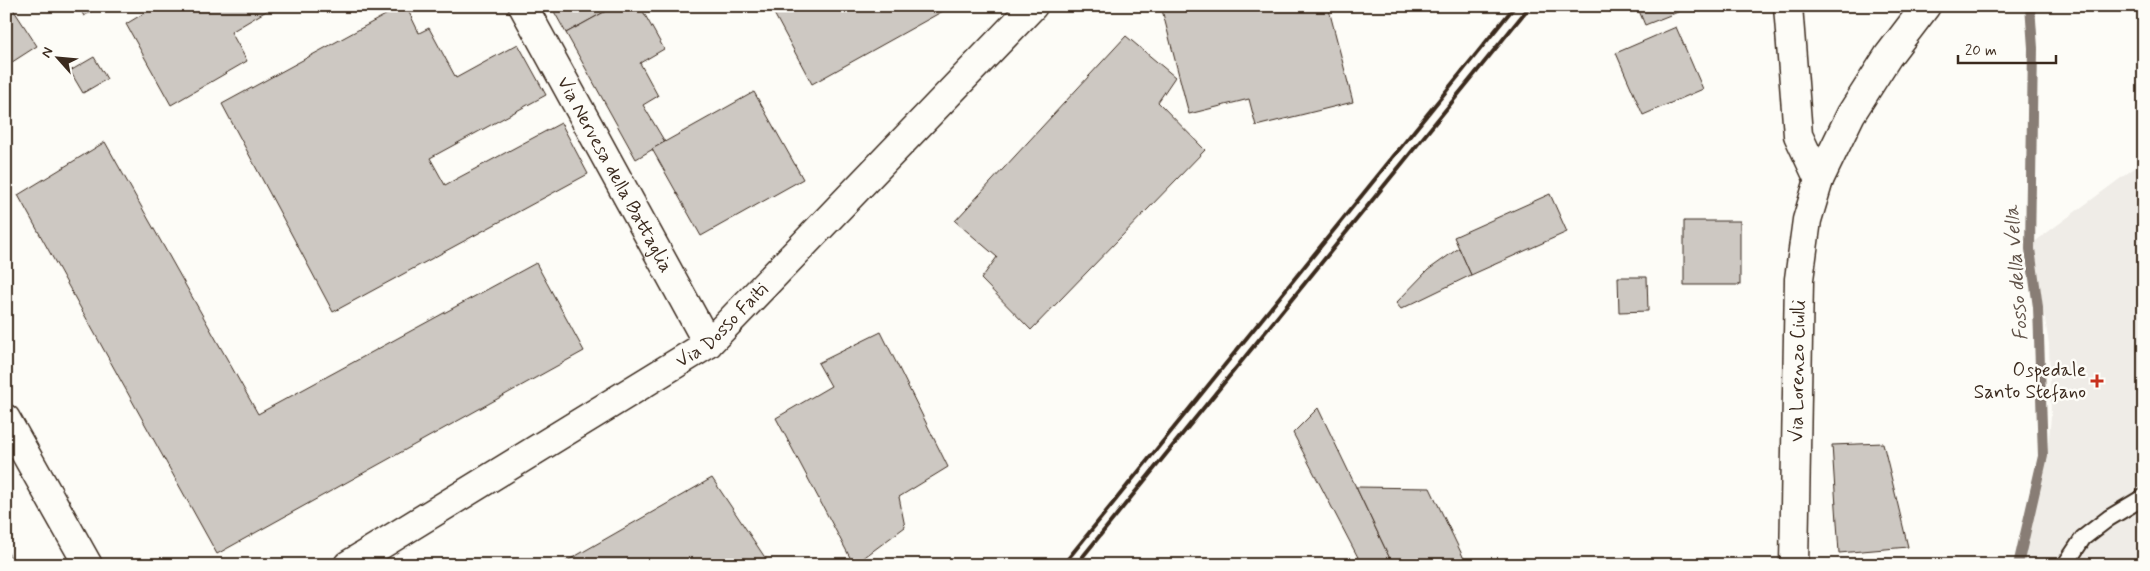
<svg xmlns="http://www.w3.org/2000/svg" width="2150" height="571" font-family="Mynerve,sans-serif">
<rect width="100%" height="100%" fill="#fdfcf7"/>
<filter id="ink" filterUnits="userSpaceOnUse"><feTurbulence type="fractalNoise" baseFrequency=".02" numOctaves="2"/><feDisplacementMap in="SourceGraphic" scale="10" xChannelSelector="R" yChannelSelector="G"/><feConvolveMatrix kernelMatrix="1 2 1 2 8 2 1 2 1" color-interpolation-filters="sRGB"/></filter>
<g filter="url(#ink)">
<polygon fill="#efece7" points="2144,161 2144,565 2020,565 2047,457 2051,417 2049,344 2033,243"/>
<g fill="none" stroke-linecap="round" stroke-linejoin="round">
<polyline stroke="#887d74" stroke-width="10" points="2018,565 2043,456 2038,307 2030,249 2033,48 2030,6"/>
</g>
<g fill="#cdc8c2" stroke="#3b2a1e">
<polygon points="6,6 11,6 37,46 6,66"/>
<polygon points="78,6 100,6 84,16"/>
<polygon points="156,6 266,6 268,10 231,32 247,61 171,105 126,24"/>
<polygon points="402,6 406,6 419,33 429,28 456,78 518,44 546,95 430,158 445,185 561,123 588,174 333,312 222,104"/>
<polygon points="551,6 615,6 566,33"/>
<polygon points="615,6 640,6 664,49 640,63 658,96 643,105 665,142 636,159 566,33"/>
<polygon points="770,6 952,6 812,84"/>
<polygon points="1161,6 1328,6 1353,102 1256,126 1249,99 1189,114"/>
<polygon points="1637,6 1693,6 1645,25"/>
<polygon points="1676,27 1703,89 1643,115 1616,53"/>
<polygon points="1126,36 1175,77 1158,102 1205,150 1031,330 981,279 997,257 955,221"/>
<polygon points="94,57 107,79 83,93 70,71"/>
<polygon points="754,92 803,179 701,236 652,149"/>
<polygon points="105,142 258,414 536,263 584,351 217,554 18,195"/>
<polygon points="1550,194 1567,232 1471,275 1454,237"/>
<rect x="1684" y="221" width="56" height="64"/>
<polygon points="1459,248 1471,275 1401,309 1396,303 1428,270"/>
<polygon points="1618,277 1647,277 1648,311 1619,312"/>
<polygon points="881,332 948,467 899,497 905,527 854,565 776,418 831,386 818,363"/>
<polygon points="1318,408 1356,487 1393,565 1362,565 1293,433"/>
<polygon points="1883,443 1908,547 1839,553 1832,445"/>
<polygon points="712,478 770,565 560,565"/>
<polygon points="1356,487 1430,488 1467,565 1393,565"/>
<polygon points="6,549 15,565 6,565"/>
</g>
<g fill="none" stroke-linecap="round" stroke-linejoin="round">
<defs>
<polyline id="lane" points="2065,565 2083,538 2109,518 2144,497"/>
<g id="street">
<path id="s1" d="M 523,6 L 708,344"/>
<polyline points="1788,6 1798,135 1819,180"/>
<polyline points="6,419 88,565"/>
<path id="s2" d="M 348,565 L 708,344 L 1033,6"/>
</g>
<g id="secondary">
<path id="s3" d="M 1794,565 L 1799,279 L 1807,220 L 1819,180 L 1851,114 L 1888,56 L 1926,6"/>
</g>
</defs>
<use href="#lane" stroke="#3b2a1e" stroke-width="19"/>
<use href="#street" stroke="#3b2a1e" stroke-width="31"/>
<use href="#secondary" stroke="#3b2a1e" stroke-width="31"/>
<use href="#lane" stroke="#fdfcf7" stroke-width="15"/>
<use href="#street" stroke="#fdfcf7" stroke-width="28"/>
<use href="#secondary" stroke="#fdfcf7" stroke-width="28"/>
<g stroke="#3b2a1e" stroke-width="4">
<polyline points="1063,565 1515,6"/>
<polyline points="1076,565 1530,6"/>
</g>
</g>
</g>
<path fill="#c8321e" stroke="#fdfcf7" stroke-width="2" d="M2094.5 373.5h5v5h5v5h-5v5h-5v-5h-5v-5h5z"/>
<g text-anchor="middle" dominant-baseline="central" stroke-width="5" stroke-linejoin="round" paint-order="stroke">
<g font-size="19" fill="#3b2a1e" stroke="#fdfcf7">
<text stroke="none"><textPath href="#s1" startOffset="192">Via Nervesa della Battaglia</textPath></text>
<text stroke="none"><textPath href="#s2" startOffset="445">Via Dosso Faiti</textPath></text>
<text stroke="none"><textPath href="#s3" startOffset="194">Via Lorenzo Ciulli</textPath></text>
</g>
<g font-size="19" fill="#3b2a1e" stroke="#fdfcf7" text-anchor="end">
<text x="2086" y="370">Ospedale<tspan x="2086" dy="22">Santo Stefano</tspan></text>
</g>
<g font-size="20" font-style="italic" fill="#615349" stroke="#fdfcf7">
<text transform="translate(2017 273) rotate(-94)">Fosso della Vella</text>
</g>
</g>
<rect width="2150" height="571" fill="none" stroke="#fdfcf7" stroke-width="25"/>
<rect x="12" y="12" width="2125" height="546" fill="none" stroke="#3b2a1e" stroke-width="2" filter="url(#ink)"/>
<g transform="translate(58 58) rotate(297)" stroke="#fdfcf7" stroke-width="4" paint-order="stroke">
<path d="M0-4L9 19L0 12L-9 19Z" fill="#3b2a1e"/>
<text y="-8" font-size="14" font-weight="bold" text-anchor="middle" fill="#3b2a1e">N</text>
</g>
<path d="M1958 55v8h98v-8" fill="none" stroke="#3b2a1e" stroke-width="2.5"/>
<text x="1965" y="55" font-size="15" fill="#3b2a1e" stroke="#fdfcf7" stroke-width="4" paint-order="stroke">20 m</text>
</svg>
